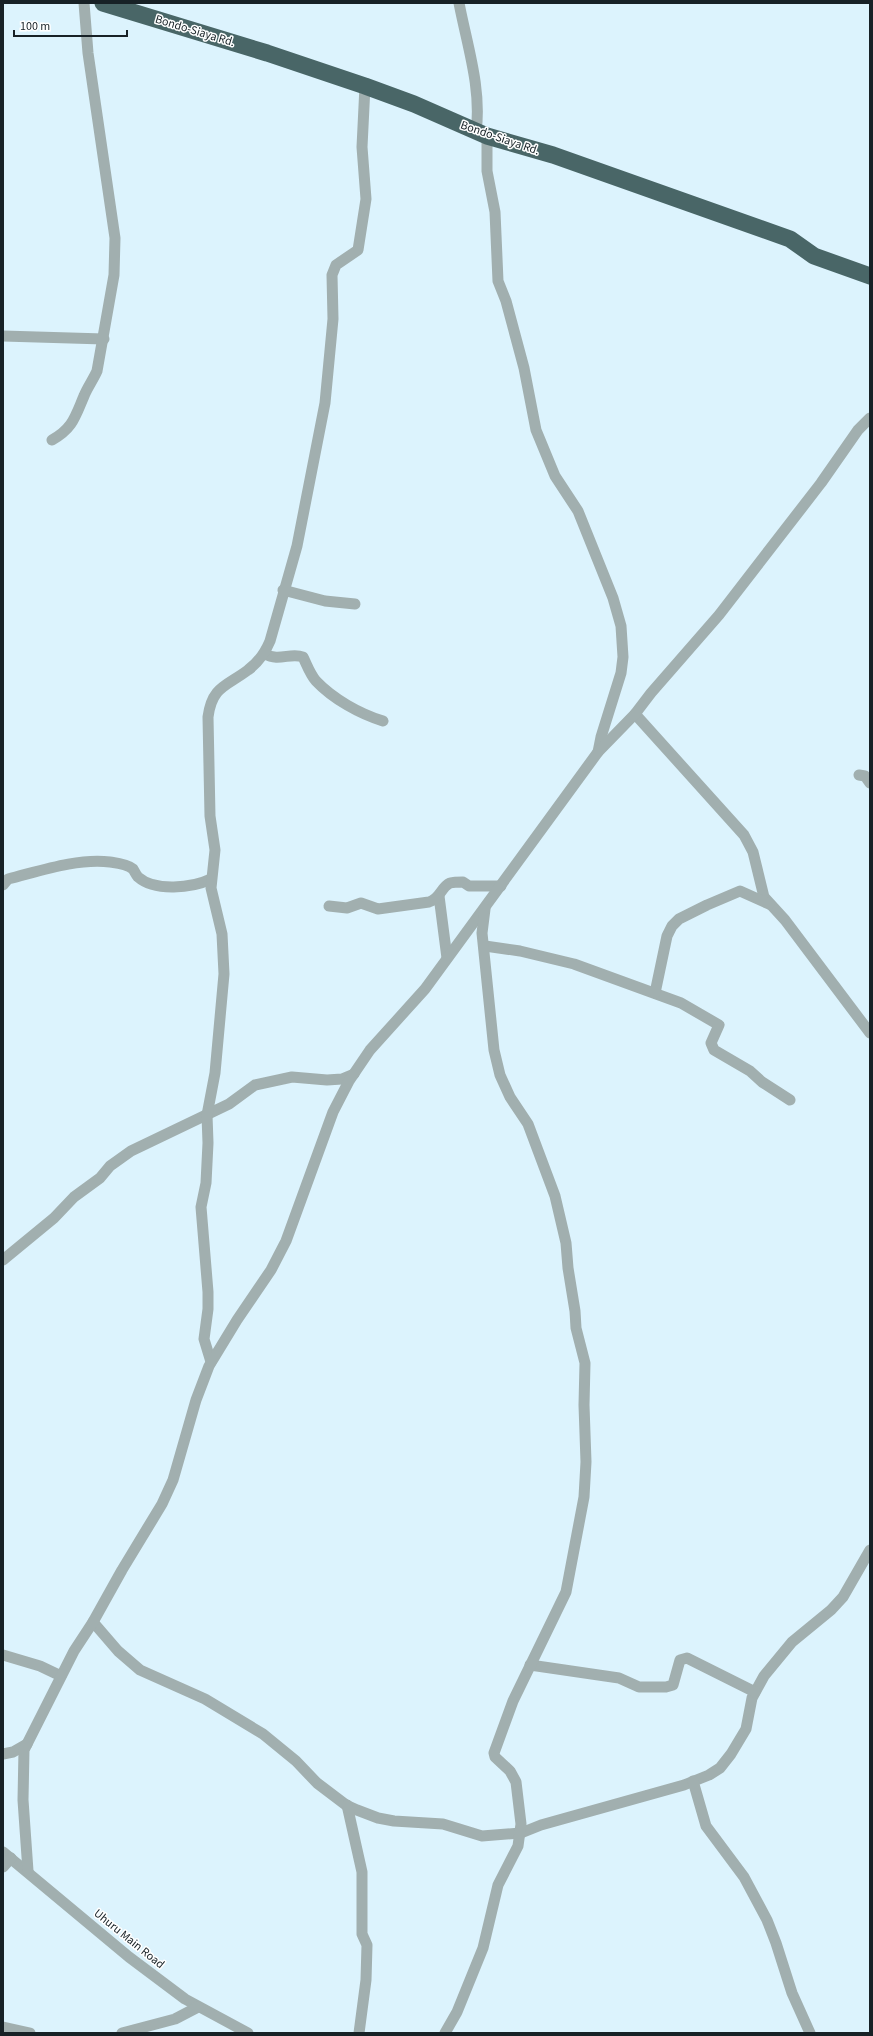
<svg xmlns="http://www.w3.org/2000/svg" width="873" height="2036" font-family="'Source Sans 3',sans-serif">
<rect width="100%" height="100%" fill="#dcf3fd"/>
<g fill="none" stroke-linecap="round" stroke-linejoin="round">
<g stroke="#a1afaf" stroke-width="11">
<path d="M 459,3 C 467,45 482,89 476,132"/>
<polyline points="487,136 487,171 495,212 498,281 506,301 524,368 536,430 555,476 578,511 613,598 621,626 623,657 621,673 601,737 598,752"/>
<polyline points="3,336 104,339"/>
<path d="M 52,440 C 73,428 75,417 84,396 C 87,388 93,380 97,371 L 114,275 L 115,238 L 88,53 L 84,3"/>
<polyline points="283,590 325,601 355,604"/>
<path d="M 265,654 C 279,662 291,652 303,657 C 307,665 310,674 316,681 C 333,699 360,714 383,721"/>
<polyline points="635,714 744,835 753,852 764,897 785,920 870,1033"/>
<polyline points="859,775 865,776 870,783"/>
<path d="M 3,885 L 8,879 C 40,871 77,858 110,862 C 117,863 127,864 133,869 C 135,872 136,875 138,877 C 155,892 192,888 211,879"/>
<polyline points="439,896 447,958"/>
<path d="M 329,906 L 347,908 L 361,903 L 378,909 L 429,902 C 440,899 441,887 450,883 C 454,882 459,882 463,882 L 469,886 L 501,886"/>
<polyline points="485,946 520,951 574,964 681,1003 719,1025 711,1043 714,1050 750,1071 762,1082 790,1100"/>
<polyline points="655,993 667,936 672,926 679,919 707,905 740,891 769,904"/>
<polyline points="3,1260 54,1218 74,1197 100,1178 110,1166 131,1151 229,1104 255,1085 292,1077 327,1080 342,1079 354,1074"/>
<path d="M 211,1362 L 204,1339 L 208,1309 L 208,1292 L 201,1207 L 206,1183 L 208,1143 L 207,1115 L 215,1073 L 224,974 L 222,934 L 211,888 L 215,850 L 210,816 L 208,717 C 212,686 227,686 248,670 C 259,662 265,653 270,641 L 297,546 L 325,403 L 333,319 L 332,275 L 336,265 L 358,250 L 366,199 L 362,147 L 365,86"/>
<polyline points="93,1622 118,1651 140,1670 205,1699 263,1734 296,1761 317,1783 346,1805 357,1810 378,1818 394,1821 443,1824 482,1836 521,1833 541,1825 684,1785 709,1775 720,1768 731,1754 746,1729 752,1698 764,1676 792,1642 831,1610 843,1597 870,1550"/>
<polyline points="3,1655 40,1666 61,1676"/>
<polyline points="530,1665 619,1678 639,1687 666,1687 673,1685 680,1660 687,1658 755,1692"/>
<polyline points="3,1754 13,1752 27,1744"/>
<polyline points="693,1781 706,1826 744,1877 767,1920 776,1943 792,1993 810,2033"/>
<polyline points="347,1805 362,1872 362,1934 367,1945 366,1980 359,2033"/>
<polyline points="3,1852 129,1957 185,1999 248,2033"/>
<polyline points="3,1867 11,1858"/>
<polyline points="28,1871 23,1800 24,1750 74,1651 93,1622 122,1570 162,1504 173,1480 196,1400 209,1366 237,1320 271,1270 286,1241 333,1112 349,1081 370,1050 425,989 598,752 635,714 651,693 719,615 821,483 858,430 870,418"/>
<polyline points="3,2027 30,2033"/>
<polyline points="122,2033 175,2019 198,2007"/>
<polyline points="445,2033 457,2012 483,1948 498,1885 518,1846 521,1824 516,1782 510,1771 495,1757 494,1753 513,1701 566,1592 584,1497 586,1462 584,1405 585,1363 576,1328 575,1311 568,1268 566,1243 555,1196 528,1124 510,1097 500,1075 494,1050 482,933 485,909"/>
</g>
<polyline stroke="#496667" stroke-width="17" points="103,3 267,53 365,86 414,104 487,136 553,155 790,239 814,256 870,276"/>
</g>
<g text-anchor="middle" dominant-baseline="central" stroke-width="3" stroke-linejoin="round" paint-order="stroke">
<g font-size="12" fill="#172126" stroke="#fff">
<text transform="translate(195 31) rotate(17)">Bondo-Siaya Rd.</text>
<text transform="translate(500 138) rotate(19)">Bondo-Siaya Rd.</text>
<text transform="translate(129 1939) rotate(39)">Uhuru Main Road</text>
</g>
</g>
<rect width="873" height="2036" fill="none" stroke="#172126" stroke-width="8"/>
<path d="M14 30v6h113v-6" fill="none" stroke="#172126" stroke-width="2"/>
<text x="20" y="30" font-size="12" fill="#172126" stroke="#ffffff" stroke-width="3" paint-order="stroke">100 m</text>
</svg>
